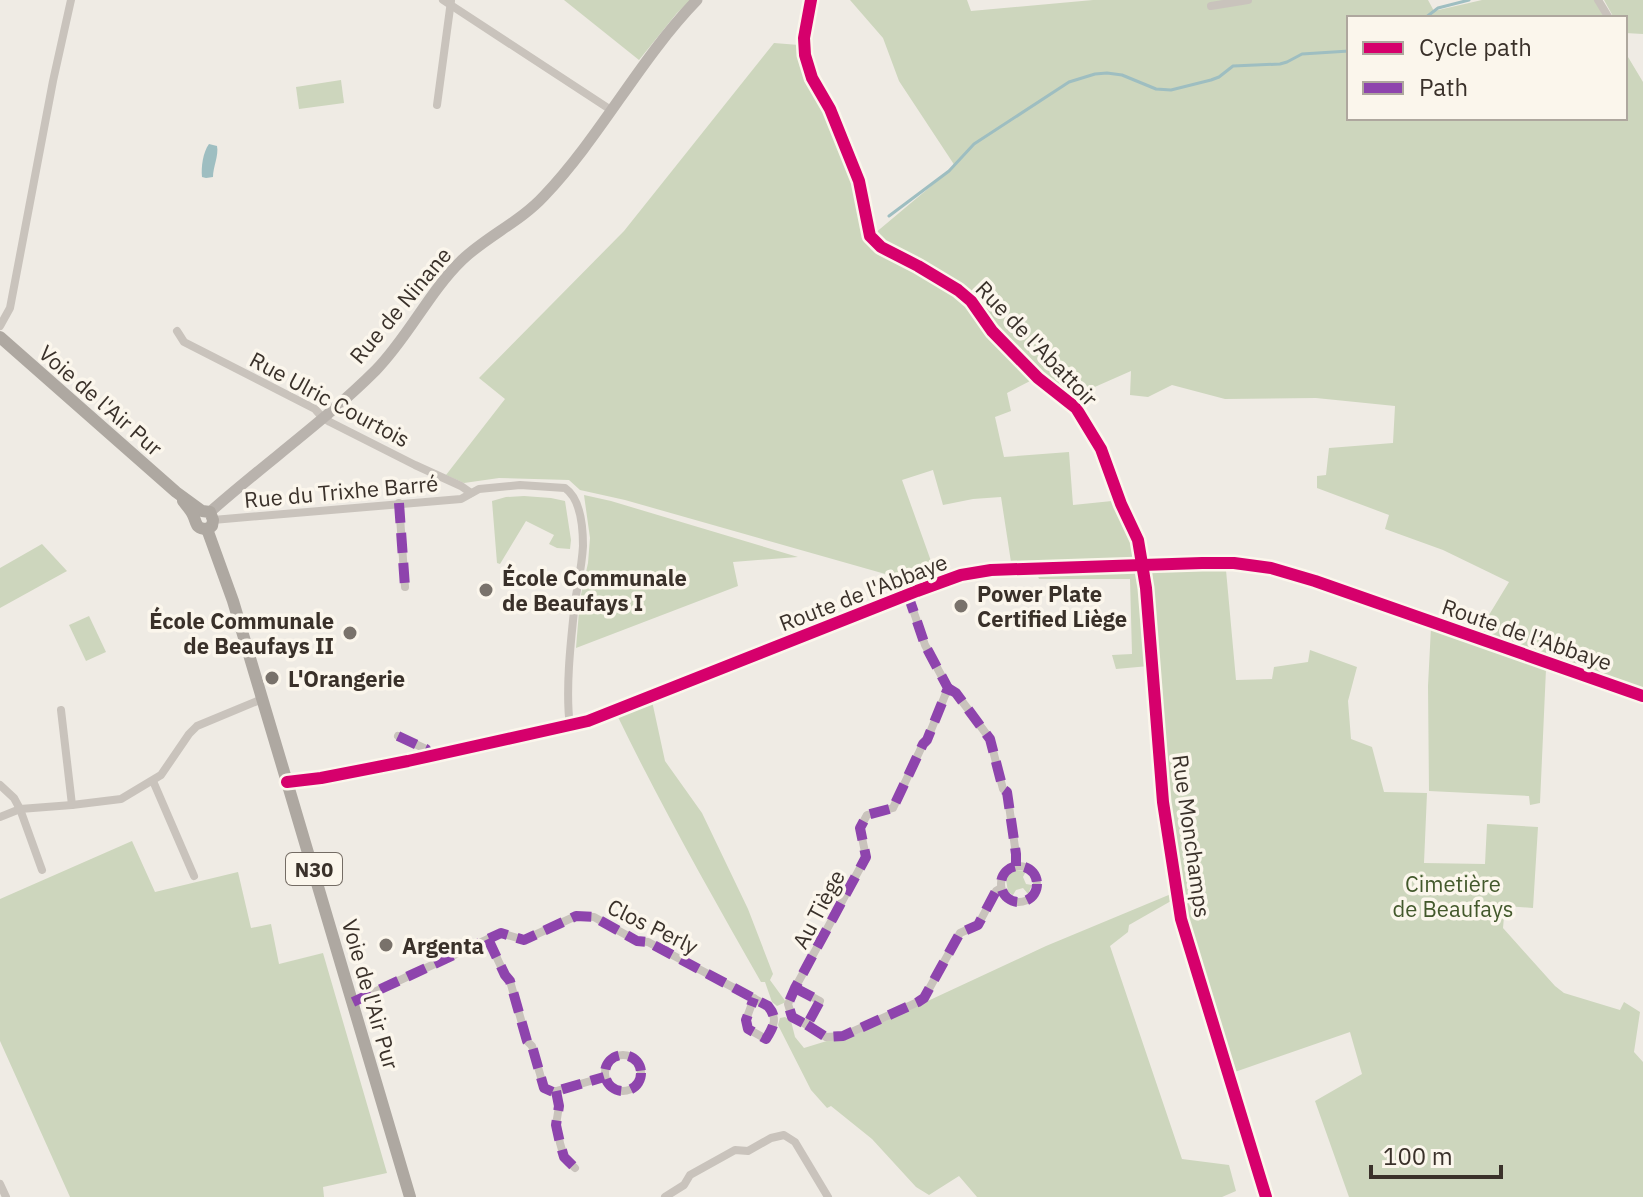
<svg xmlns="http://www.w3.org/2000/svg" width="1643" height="1197" font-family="'IBM Plex Sans',sans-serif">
<rect width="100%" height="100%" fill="#efebe4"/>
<g fill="#cdd6bd">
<polygon points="564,0 691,0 677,13 639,60"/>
<polygon points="850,0 967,0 971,11 1093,0 1428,0 1434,11 1482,0 1595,0 1605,18 1349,18 1349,118 1625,118 1625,52 1643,82 1643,691 1478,633 1509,582 1443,550 1385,529 1389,515 1317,488 1317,476 1326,475 1329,448 1393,443 1395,406 1316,398 1225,399 1172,385 1148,397 1130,395 1131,371 1072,397 1036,368 990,323 969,294 935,270 882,244 874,234 955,166 899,81 883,38"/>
<polygon points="1604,0 1643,0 1643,34 1625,33 1625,18 1614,18"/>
<polygon points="774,43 799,45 801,62 824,108 848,169 867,241 871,249 960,294 1034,379 1007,393 1011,411 995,417 1004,457 1069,452 1073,505 1112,501 1140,561 1087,560 1025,563 1011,562 1001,497 973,499 943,505 933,470 902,480 936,575 917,583 625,500 580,490 569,480 499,478 464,483 446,475 505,399 479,378 624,231"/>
<polygon points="341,80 344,103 299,109 296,87"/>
<polygon points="584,495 611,501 798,557 733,562 738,586 576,648 580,599 588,563 590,538"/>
<polygon points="524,496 551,498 565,501 571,540 570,549 557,548 549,544 554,535 526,521 500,564 497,563 492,501 506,497"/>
<polygon points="42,544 67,571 0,608 0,568"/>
<polygon points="1138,569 1149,666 1116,669 1112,655 1132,654 1130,579 1039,579 1036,571"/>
<polygon points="1226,570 1236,680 1272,679 1274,667 1308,662 1310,650 1357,667 1348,701 1351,739 1372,747 1384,792 1427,793 1424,863 1485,864 1487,824 1538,827 1533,908 1505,906 1503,928 1555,986 1564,993 1620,1010 1624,1002 1640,1012 1634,1052 1643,1062 1643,1197 1349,1197 1315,1101 1362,1074 1350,1032 1232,1073 1181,899 1172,815 1152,571"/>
<polygon points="89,616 106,652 86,661 69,625"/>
<polygon points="1431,627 1546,669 1540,803 1530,805 1529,796 1429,791 1428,686"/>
<path d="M 652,701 L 665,761 L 702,813 L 748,909 L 773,974 L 770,980 L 786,1002 L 777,1006 L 772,1002 L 765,982 L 761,982 C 711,894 661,806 617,715 Z"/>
<polygon points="132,841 155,892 238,872 251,928 271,924 279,964 323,953 387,1173 323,1187 324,1197 70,1197 0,1041 0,899"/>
<polygon points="1016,870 1026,871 1023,877 1026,884 1032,885 1028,894 1023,888 1016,890 1013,895 1008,892 1006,879 1010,873"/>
<polygon points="1171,894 1171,901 1129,925 1128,932 1110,946 1182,1159 1229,1165 1236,1191 1222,1197 977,1197 959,1176 929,1195 916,1187 872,1139 831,1106 827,1108 811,1090 778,1025 780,1018 785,1017 791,1021 795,1037 804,1048 830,1040 846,1039 1046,946"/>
</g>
<path fill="#9ebec1" d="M 209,144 L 217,146 C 219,155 213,167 213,177 L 206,178 L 202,177 C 201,167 203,152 209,144 Z"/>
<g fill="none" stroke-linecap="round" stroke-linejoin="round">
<g stroke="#9ebec1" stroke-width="3">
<polyline points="1425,18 1438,8 1469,0"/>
<polyline points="889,216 949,171 974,144 1069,82 1095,74 1107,73 1122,75 1156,89 1171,90 1211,80 1219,77 1233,66 1280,64 1287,62 1302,54 1349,51"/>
</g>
<g stroke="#c9c3bc" stroke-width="8">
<polyline points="443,0 611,110"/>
<polyline points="811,0 804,38 805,55 812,78 830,109 859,181 870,236 881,247 918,266 958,290 971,301 992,331 1038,378 1076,408 1101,449 1121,504 1138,540 1146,588 1163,802 1181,919 1266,1197"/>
<polyline points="1598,0 1609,18"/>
<polyline points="1211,6 1248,0"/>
<polyline points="437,105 451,1"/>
<polyline points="0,326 10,308 53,81 71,0"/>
<polyline points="177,331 184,342 315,409 322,417 330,422 415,465 461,486 471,493"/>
<polyline points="399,503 405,587"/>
<path d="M 213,520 L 461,499 L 479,489 L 520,485 L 565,488 C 581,499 583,529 583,546 C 582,565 578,583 575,602 C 571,639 565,690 570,726"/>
<polyline points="948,688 956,693 990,739 1003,789 1007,792 1016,854 1016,866"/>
<polyline points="61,710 72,805"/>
<polyline points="398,736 426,749 429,756"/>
<polyline points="153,781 194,876"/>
<polyline points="287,782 321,778 408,761 588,721 917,591 961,575 991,570 1202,563 1234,563 1271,568 1315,581 1643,696"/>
<polyline points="0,785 14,798 20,809 42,870"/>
<polyline points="0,817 20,809 72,805 121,799 161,775 189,734 197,726 262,699"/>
<circle cx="1019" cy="884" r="18"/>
<polyline points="488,939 505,975 510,981 527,1041 532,1046 544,1088 553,1092 604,1077"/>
<polyline points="795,988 820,1001 807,1025 792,1017 788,1004 795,988 866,857 860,828 867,815 893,808 923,744 927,740 948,688 925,645 908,595"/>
<path d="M 353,1002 L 501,933 L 524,940 L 576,916 L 594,917 L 637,941 L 648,942 L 768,1006 C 778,1018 774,1026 766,1039 L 748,1029 L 746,1020 L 754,998"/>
<polyline points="807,1025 826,1037 843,1036 918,1002 924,998 960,933 978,925 996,891 1001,888"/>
<circle cx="623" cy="1073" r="18"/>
<polyline points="556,1091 559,1106 556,1125 560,1143 564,1157 575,1168"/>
<polyline points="0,1184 6,1197"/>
<polyline points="665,1197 684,1185 690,1175 735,1150 748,1151 771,1138 784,1135 795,1142 828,1197"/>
</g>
<path stroke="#b9b3ad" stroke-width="11" d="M 210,512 C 264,464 325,421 376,370 C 409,336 429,292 462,260 C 487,236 520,222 544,196 C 601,136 639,60 697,0"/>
<g stroke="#aea8a1" stroke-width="12">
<polyline points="0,337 176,492 202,511 210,512 213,520 212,526 207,529"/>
<path d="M 183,501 C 186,505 191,510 193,515 C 197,523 195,529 207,529"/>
<polyline points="207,529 233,601 287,782 410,1197"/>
</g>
<g stroke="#8e44ad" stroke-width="10" stroke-dasharray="20 10" stroke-linecap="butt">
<polyline points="399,503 405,587"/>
<polyline points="948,688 956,693 990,739 1003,789 1007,792 1016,854 1016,866"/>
<polyline points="398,736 426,749 429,756"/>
<circle cx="1019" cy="884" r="18"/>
<polyline points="488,939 505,975 510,981 527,1041 532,1046 544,1088 553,1092 604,1077"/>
<polyline points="795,988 820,1001 807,1025 792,1017 788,1004 795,988 866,857 860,828 867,815 893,808 923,744 927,740 948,688 925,645 908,595"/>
<path d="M 353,1002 L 501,933 L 524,940 L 576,916 L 594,917 L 637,941 L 648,942 L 768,1006 C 778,1018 774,1026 766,1039 L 748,1029 L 746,1020 L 754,998"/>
<polyline points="807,1025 826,1037 843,1036 918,1002 924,998 960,933 978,925 996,891 1001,888"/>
<circle cx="623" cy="1073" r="18"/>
<polyline points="556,1091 559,1106 556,1125 560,1143 564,1157 575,1168"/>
</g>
<defs>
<g id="cycleway">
<polyline points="811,0 804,38 805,55 812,78 830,109 859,181 870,236 881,247 918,266 958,290 971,301 992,331 1038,378 1076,408 1101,449 1121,504 1138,540 1146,588 1163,802 1181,919 1266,1197"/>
<polyline points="287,782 321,778 408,761 588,721 917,591 961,575 991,570 1202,563 1234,563 1271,568 1315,581 1643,696"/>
</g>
</defs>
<use href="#cycleway" stroke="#fbf6ec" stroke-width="17"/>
<use href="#cycleway" stroke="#d6006c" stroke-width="12"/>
</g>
<g fill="#79726b" stroke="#fbf6ec" stroke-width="3">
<circle cx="486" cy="590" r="8"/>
<circle cx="961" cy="606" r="8"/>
<circle cx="350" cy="633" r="8"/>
<circle cx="272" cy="678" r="8"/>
<circle cx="386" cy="945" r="8"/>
</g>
<g text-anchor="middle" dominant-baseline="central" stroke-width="7" stroke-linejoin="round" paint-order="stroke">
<rect fill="#fbf6ec" stroke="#746c64" stroke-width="2" x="286" y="853" width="56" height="32" rx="6"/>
<g font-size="20" font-weight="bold" fill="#3a312a">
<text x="314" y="869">N30</text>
</g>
<g font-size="22" fill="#3a312a" stroke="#fbf6ec">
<text transform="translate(400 305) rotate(-50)">Rue de Ninane</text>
<text transform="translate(1037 343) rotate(46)">Rue de l'Abattoir</text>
<text transform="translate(330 399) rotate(28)">Rue Ulric Courtois</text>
<text transform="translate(101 400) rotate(41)">Voie de l'Air Pur</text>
<text transform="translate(341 491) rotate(-5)">Rue du Trixhe Barré</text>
<text transform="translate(863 592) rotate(-21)">Route de l'Abbaye</text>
<text transform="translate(1527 634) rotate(19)">Route de l'Abbaye</text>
<text transform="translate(1192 836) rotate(82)">Rue Monchamps</text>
<text transform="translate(818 909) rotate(-62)">Au Tiège</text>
<text transform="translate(653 926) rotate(26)">Clos Perly</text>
<text transform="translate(371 994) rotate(74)">Voie de l'Air Pur</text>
</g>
<g font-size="22" font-weight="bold" fill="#3a312a" stroke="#fbf6ec" text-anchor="start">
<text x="502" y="577">École Communale<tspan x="502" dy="25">de Beaufays I</tspan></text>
<text x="977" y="593">Power Plate<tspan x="977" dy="25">Certified Liège</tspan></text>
<text x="334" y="620" text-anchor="end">École Communale<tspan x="334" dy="25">de Beaufays II</tspan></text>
<text x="288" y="678">L'Orangerie</text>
<text x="402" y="945">Argenta</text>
</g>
<g font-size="22" fill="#43592c" stroke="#fbf6ec">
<text x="1453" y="883">Cimetière<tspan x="1453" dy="25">de Beaufays</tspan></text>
</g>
</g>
<rect x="1347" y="16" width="280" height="104" fill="#fbf6ec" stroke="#aea79e" stroke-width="2"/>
<rect x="1363" y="42" width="40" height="12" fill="#d6006c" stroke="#aea79e" stroke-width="2"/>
<text x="1419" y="56" font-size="24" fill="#3a312a">Cycle path</text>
<rect x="1363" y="82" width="40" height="12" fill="#8e44ad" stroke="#aea79e" stroke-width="2"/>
<text x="1419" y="96" font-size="24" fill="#3a312a">Path</text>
<path d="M1371 1165v12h130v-12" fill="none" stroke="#3a312a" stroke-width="4"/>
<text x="1383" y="1165" font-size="24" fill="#3a312a" stroke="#fbf6ec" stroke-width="6" paint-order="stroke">100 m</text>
</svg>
